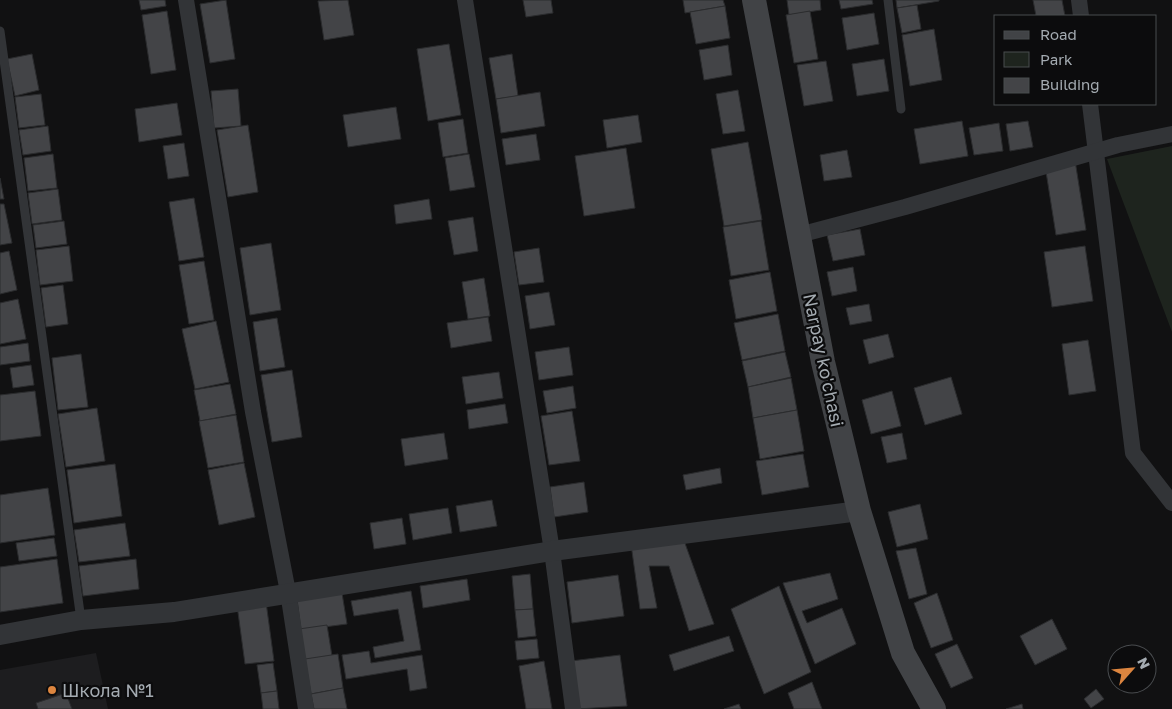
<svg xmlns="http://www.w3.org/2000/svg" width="1172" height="709" font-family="'Golos Text',sans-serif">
<rect width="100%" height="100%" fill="#111112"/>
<polygon fill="#1d1d1f" points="96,653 108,709 0,709 0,670"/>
<polygon fill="#1e241e" points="1172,146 1172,332 1107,159"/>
<g fill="#434447" stroke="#2b2c2e">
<polygon points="139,0 165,0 166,6 141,10"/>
<polygon points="226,0 235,59 210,63 200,4"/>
<polygon points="348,0 354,35 324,40 318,1"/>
<polygon points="523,0 551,0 553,13 526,17"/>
<polygon points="683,0 723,0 725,6 685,13"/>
<polygon points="787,0 820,0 821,10 789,15"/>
<polygon points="839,0 872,0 873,4 841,9"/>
<polygon points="896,0 939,0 939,1 897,8"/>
<polygon points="1033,0 1062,0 1065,16 1036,16"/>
<polygon points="917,5 921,29 902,33 897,8"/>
<polygon points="725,6 730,38 696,44 690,12"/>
<polygon points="167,11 176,70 151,74 142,15"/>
<polygon points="810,11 818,59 794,63 786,15"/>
<polygon points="874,13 879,44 847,50 842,18"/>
<polygon points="934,29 942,80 910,86 902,35"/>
<polygon points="449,44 461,115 428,121 417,49"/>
<polygon points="728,45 732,75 704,80 699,50"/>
<polygon points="32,54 39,90 15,96 7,59"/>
<polygon points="512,54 518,96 496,99 489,58"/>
<polygon points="884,59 889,91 857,96 852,64"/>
<polygon points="826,61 833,101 804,106 797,65"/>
<polygon points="238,89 241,126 214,128 211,91"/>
<polygon points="738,90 745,131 723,134 716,94"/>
<polygon points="540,92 545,126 501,133 496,99"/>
<polygon points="41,94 45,125 19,128 15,97"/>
<polygon points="177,103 182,135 139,142 135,109"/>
<polygon points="396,107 401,139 348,147 343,115"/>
<polygon points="638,115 642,142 607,148 603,120"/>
<polygon points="463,119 468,153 443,157 438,123"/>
<polygon points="962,121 968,156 920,164 914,129"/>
<polygon points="1028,121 1033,147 1010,151 1006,124"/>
<polygon points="999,123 1003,151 974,155 969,128"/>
<polygon points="248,125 258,192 228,197 217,130"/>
<polygon points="48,126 51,151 23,155 19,130"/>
<polygon points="536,134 540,160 506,165 502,139"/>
<polygon points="748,142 762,220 724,226 711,149"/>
<polygon points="184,143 189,176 168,179 163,146"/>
<polygon points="626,148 635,208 584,216 575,156"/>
<polygon points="847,150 852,177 824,181 820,155"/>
<polygon points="53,154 57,188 28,191 24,158"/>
<polygon points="469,154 475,187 450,191 445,158"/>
<polygon points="1074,154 1086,230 1056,235 1044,159"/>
<polygon points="0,178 4,199 0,199"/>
<polygon points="58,189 62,220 32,224 28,193"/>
<polygon points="194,198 204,257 179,261 169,202"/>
<polygon points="429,199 432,219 396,224 394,205"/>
<polygon points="0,204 4,204 12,243 0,245"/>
<polygon points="473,217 478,251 454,255 448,221"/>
<polygon points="64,221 67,244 36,248 33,225"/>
<polygon points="761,221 769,270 731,276 723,227"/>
<polygon points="860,229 865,255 833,261 827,235"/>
<polygon points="271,243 281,310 250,315 240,248"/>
<polygon points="69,246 73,281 40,285 36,250"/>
<polygon points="1085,246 1093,301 1052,307 1044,252"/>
<polygon points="539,248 544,282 519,285 514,252"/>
<polygon points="9,251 17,290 0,294 0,253"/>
<polygon points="204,261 214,320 189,324 179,265"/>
<polygon points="853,267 857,291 832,296 827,272"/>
<polygon points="770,272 777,311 736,319 729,280"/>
<polygon points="484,278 490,316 468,319 462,282"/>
<polygon points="63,285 68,324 46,327 41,288"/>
<polygon points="549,292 555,325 530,329 525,296"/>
<polygon points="18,299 26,339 0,344 0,303"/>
<polygon points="869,304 872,321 850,325 846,308"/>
<polygon points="778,314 785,351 742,360 734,323"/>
<polygon points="488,317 492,341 451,348 447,323"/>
<polygon points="277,318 285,367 260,371 253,322"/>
<polygon points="216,321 229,382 195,389 182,329"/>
<polygon points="888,334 894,357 869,364 863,340"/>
<polygon points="1088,340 1096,391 1069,395 1062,344"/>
<polygon points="28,343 30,361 0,365 0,347"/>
<polygon points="569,347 573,375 539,380 535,352"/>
<polygon points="785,352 791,377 748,387 742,361"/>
<polygon points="81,354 88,407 58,410 52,358"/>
<polygon points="31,365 34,385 13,388 10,368"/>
<polygon points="292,370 302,437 272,442 261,375"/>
<polygon points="499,372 503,398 466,404 462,377"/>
<polygon points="951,377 962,414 925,425 914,388"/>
<polygon points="791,378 797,410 753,418 748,387"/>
<polygon points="230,384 236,414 200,421 194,390"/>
<polygon points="573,386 576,408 547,413 543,391"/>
<polygon points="35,391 41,436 0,441 0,395"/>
<polygon points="892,391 901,426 871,434 862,400"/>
<polygon points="505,404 508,423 469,429 467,410"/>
<polygon points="97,408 105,461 66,467 58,414"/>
<polygon points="797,410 804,451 760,459 753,418"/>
<polygon points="572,411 580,461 549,465 541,416"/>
<polygon points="236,415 244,462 208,468 199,421"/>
<polygon points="444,433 448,459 405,466 401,439"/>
<polygon points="902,433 907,459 887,463 881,437"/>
<polygon points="803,454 809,487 762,495 756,461"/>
<polygon points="244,463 255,517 219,525 208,470"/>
<polygon points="115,464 122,516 74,523 67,470"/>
<polygon points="720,468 722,483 686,490 683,475"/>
<polygon points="584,482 588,512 554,517 550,487"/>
<polygon points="48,488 55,535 0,543 0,495"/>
<polygon points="492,500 497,526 460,532 456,506"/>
<polygon points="920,504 928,539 897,547 888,512"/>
<polygon points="448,508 452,533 413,540 409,514"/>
<polygon points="402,518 406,544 374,549 370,523"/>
<polygon points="125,523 130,556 79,562 74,530"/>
<polygon points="682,535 714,624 689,631 669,566 649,566 657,608 640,609 631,544"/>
<polygon points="54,538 57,556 19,561 16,543"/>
<polygon points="916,548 927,594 909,599 896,551"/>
<polygon points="57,559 63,603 0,612 0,567"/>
<polygon points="136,559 139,589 83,596 79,566"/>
<polygon points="830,573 838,599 802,611 807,623 842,608 856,644 815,664 783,583"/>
<polygon points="530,574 533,609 515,610 512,576"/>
<polygon points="618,575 624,616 572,623 567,582"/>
<polygon points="467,579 470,600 423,608 420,586"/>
<polygon points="779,586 811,672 764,694 731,609"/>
<polygon points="411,591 421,650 375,658 373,647 404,641 398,609 354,616 351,601"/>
<polygon points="342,593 347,624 301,630 297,599"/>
<polygon points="937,593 953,640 931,648 914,603"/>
<polygon points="266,602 274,661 245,664 237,605"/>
<polygon points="533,609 536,636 518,638 515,610"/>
<polygon points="1052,619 1067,649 1035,665 1020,636"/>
<polygon points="327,625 332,656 304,660 299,629"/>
<polygon points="729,636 734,651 674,671 669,655"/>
<polygon points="537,639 539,658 517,660 515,641"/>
<polygon points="957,644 973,678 951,688 935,654"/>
<polygon points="369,651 371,663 422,655 427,688 410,691 407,669 346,679 342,655"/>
<polygon points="338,654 343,688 311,694 305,659"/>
<polygon points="620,655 627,706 577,709 571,661"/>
<polygon points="544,661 552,709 526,709 519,666"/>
<polygon points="273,663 277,691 261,693 257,665"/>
<polygon points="812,682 822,709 794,709 788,693"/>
<polygon points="343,688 347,709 314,709 311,694"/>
<polygon points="1096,689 1104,699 1091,708 1084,699"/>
<polygon points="277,691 279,709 263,709 261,693"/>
<polygon points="66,693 72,709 38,709 36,703"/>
<polygon points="739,704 741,709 724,709"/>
<polygon points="1022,704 1023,709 1006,709"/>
</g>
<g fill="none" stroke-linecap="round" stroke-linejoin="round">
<g stroke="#323437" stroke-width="9">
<polyline points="888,0 901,109"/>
<polyline points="0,31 81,620"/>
</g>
<g stroke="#323437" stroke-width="16">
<polyline points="186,0 253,412 288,592 306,709"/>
<polyline points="465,0 552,551 573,709"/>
<polyline points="1079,0 1081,16"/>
<polyline points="1090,104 1133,453 1172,503"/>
<polyline points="799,235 905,207 1118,145 1172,134"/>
</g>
<polyline stroke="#323437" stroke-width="20" points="0,635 81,620 174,612 552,551 859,511"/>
<polyline stroke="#414346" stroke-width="24" points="754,0 823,362 859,511 903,653 934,709"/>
</g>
<circle fill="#dc853f" stroke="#0c0c0d" stroke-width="2" cx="52" cy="690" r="5"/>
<g text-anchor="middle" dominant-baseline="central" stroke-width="4.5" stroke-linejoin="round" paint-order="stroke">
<g font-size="18" fill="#a4abb1" stroke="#0c0c0d">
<text transform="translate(824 360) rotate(78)">Narpay ko'chasi</text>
</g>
<g font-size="18" fill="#a4abb1" stroke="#0c0c0d" text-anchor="start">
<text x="62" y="690">Школа №1</text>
</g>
</g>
<rect x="994" y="15" width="162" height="90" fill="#0c0c0d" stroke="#494c4f"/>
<rect x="1004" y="31" width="25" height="8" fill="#414346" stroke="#494c4f"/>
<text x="1040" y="40" font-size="15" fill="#a4abb1">Road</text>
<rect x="1004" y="52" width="25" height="15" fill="#1e241e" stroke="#494c4f"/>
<text x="1040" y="65" font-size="15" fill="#a4abb1">Park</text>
<rect x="1004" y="78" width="25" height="15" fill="#434447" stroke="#494c4f"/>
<text x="1040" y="90" font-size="15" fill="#a4abb1">Building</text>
<g transform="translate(1132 669) rotate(63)"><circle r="24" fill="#0c0c0d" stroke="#494c4f"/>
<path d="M0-4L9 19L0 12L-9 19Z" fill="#dc853f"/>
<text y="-8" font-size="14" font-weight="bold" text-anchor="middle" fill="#a4abb1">N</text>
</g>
</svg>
